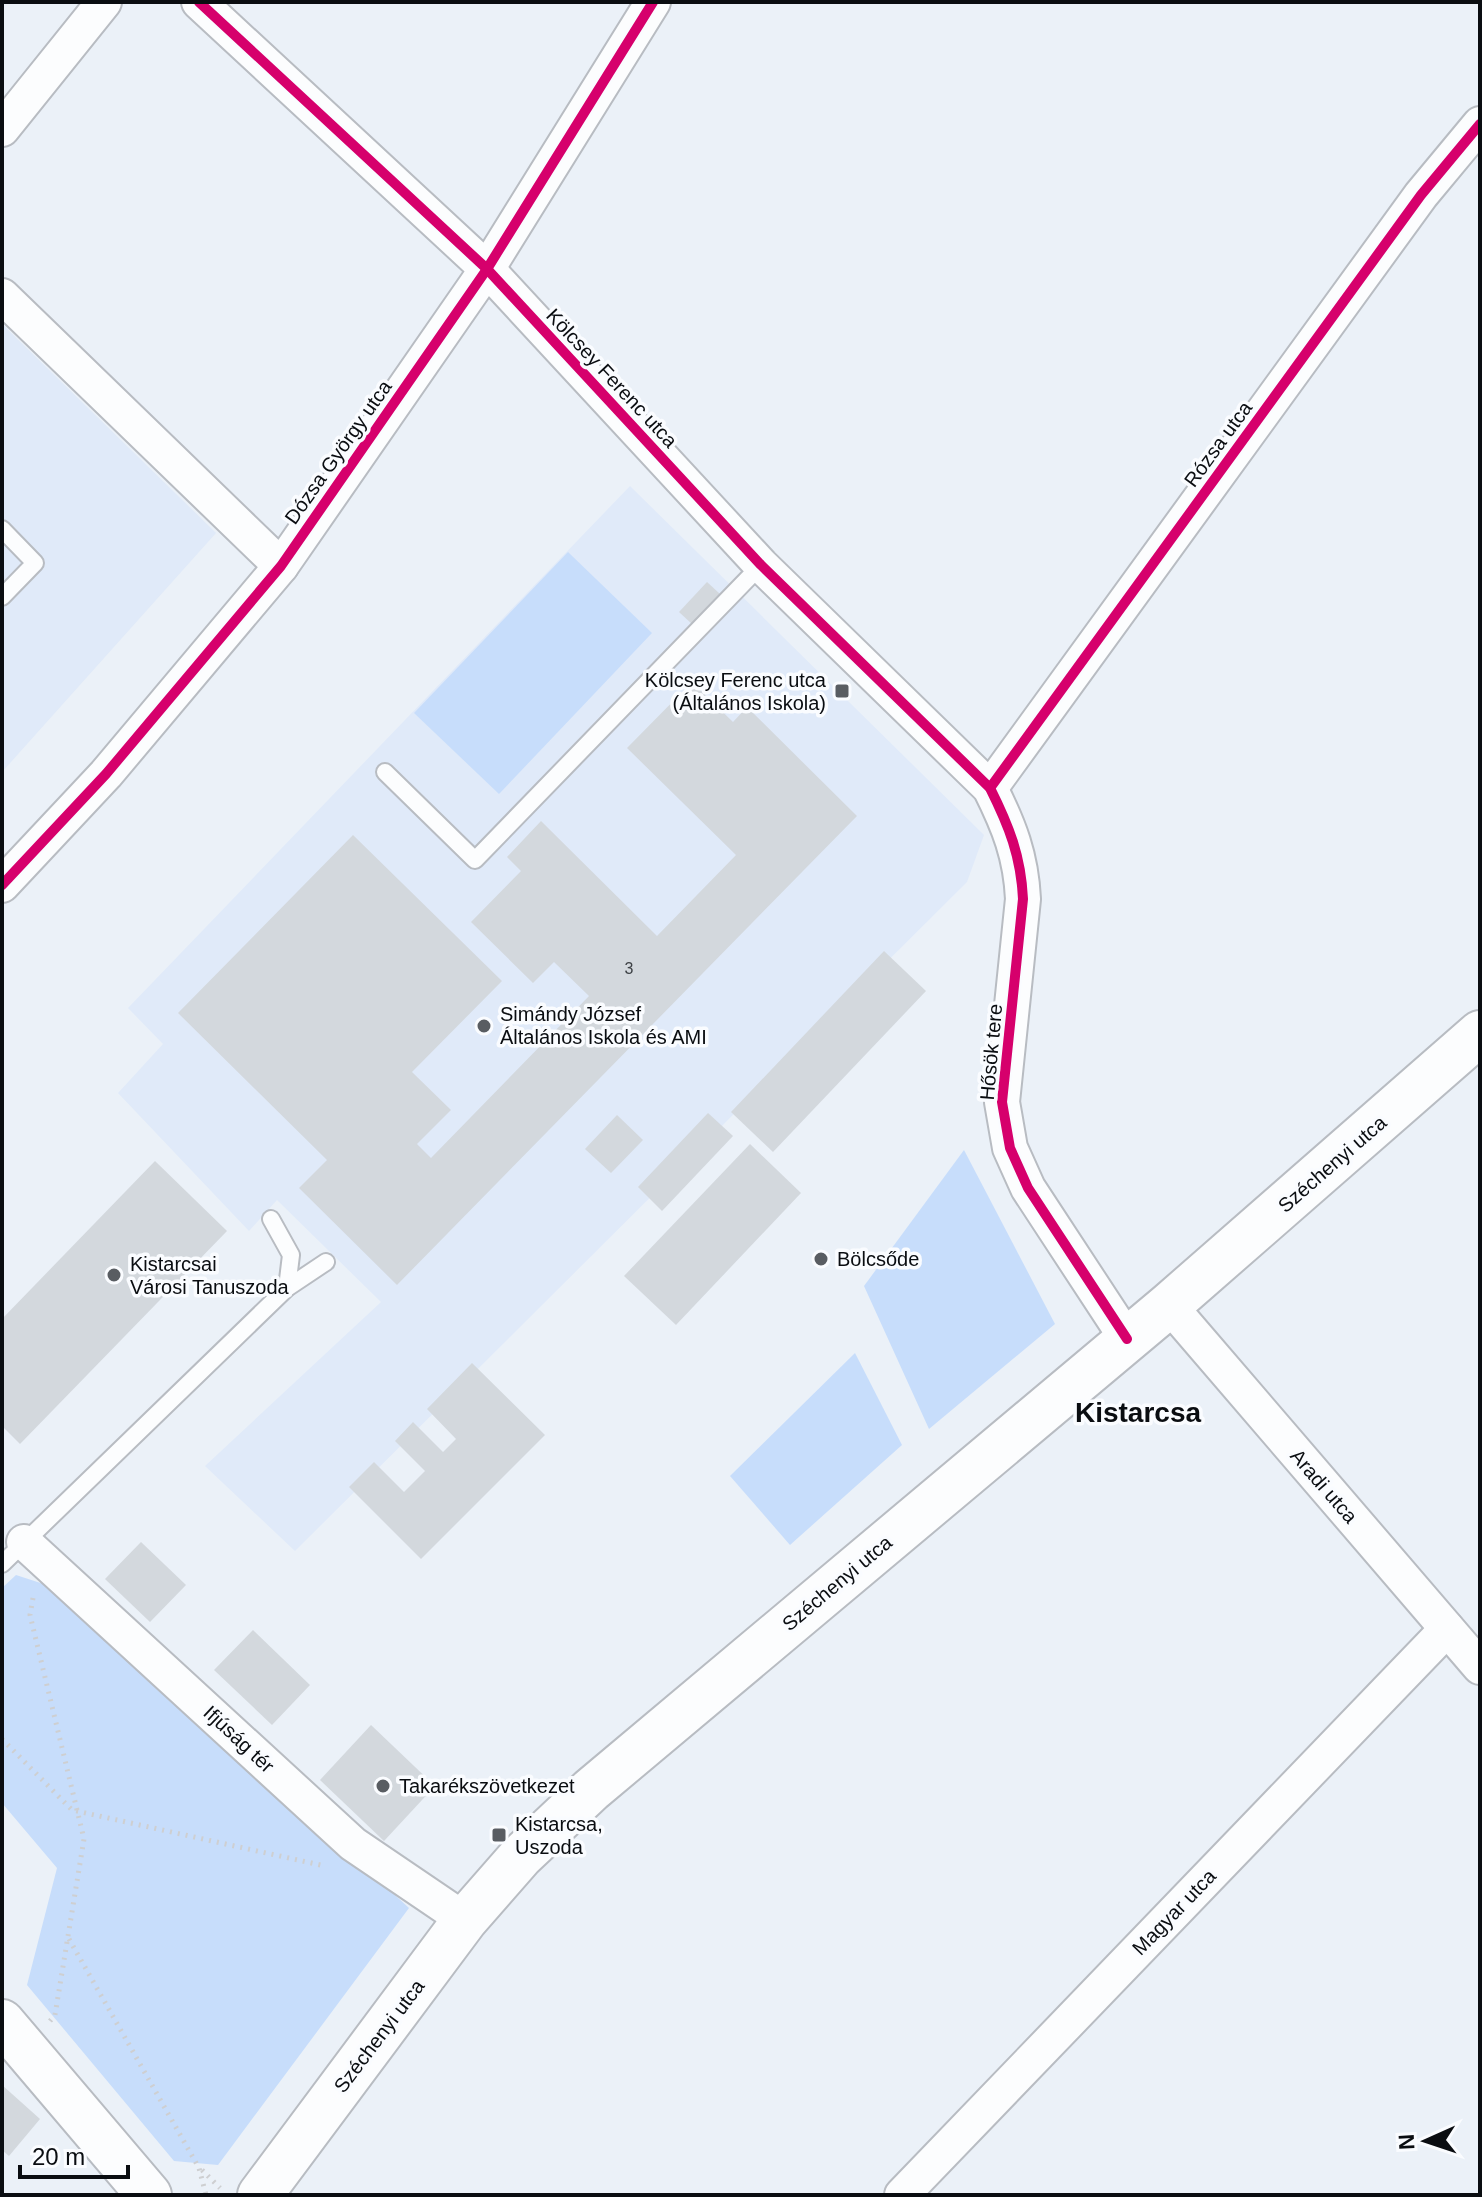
<svg xmlns="http://www.w3.org/2000/svg" width="1482" height="2197" font-family="Arial,sans-serif">
<rect width="100%" height="100%" fill="#ebf1f8"/>
<g fill="#e0eaf9">
<polygon points="2,324 216,533 2,772"/>
<polygon points="630,486 984,835 967,882 295,1551 205,1466 381,1302 277,1200 249,1231 118,1093 163,1044 128,1008"/>
</g>
<g fill="#c7ddfb">
<polygon points="568,552 652,633 499,794 414,713"/>
<polygon points="964,1150 1055,1324 929,1429 864,1286"/>
<polygon points="855,1353 902,1445 790,1545 730,1476"/>
<polygon points="16,1575 65,1591 409,1908 218,2165 174,2161 27,1985 57,1868 2,1803 2,1588"/>
</g>
<g fill="#d3d8dd">
<polygon points="707,582 720,594 692,624 679,612"/>
<polygon points="692,682 733,722 747,707 857,816 397,1285 299,1188 327,1160 178,1013 353,835 502,981 412,1072 451,1110 417,1144 431,1158 589,996 554,962 533,983 471,922 521,871 507,857 541,821 657,936 736,855 627,748"/>
<polygon points="884,951 926,991 773,1152 731,1112"/>
<polygon points="708,1113 733,1136 662,1211 638,1187"/>
<polygon points="617,1115 643,1140 611,1173 585,1149"/>
<polygon points="750,1144 801,1193 676,1325 624,1276"/>
<polygon points="155,1161 227,1231 20,1444 2,1426 2,1319"/>
<polygon points="472,1363 545,1435 421,1559 349,1487 374,1462 404,1492 425,1471 395,1441 413,1422 443,1452 456,1439 427,1409"/>
<polygon points="141,1542 186,1585 150,1622 105,1579"/>
<polygon points="253,1630 310,1685 272,1725 214,1670"/>
<polygon points="371,1725 435,1786 384,1841 320,1780"/>
<polygon points="2,2085 40,2119 9,2156 2,2150"/>
</g>
<g fill="none" stroke-linecap="round" stroke-linejoin="round">
<defs>
<g id="service">
<polyline points="2,529 35,563 2,597"/>
<polyline points="385,772 475,860 761,565"/>
<polyline points="271,1219 291,1255 287,1288"/>
<polyline points="2,1564 287,1288 326,1262"/>
</g>
<g id="minor">
<path d="M 199,2 L 487,269 L 761,565 L 990,788 C 1009,826 1021,856 1023,899 L 1002,1102 L 1010,1148 L 1028,1188 L 1127,1339"/>
<polyline points="2,129 104,2"/>
<polyline points="2,296 281,566"/>
<polyline points="990,788 1421,195 1480,124"/>
<polyline points="2,885 106,774 281,566 487,269 653,2"/>
<polyline points="1169,1305 1480,1667"/>
<polyline points="24,1542 353,1844 465,1920"/>
<polyline points="902,2195 1447,1629"/>
</g>
<g id="secondary">
<polyline points="2,2022 149,2195"/>
<polyline points="260,2195 465,1920 521,1856 591,1790 1169,1305 1480,1033"/>
</g>
</defs>
<use href="#service" stroke="#b8bcc2" stroke-width="20"/>
<use href="#minor" stroke="#b8bcc2" stroke-width="38"/>
<use href="#secondary" stroke="#b8bcc2" stroke-width="48"/>
<g stroke="#cecfd1" stroke-width="5" stroke-dasharray="2 6" stroke-linecap="butt">
<polyline points="33,1598 30,1615 84,1839 55,2015 50,2021"/>
<polyline points="2,1739 72,1810 325,1866"/>
<polyline points="69,1939 199,2168 206,2195"/>
<polyline points="202,2170 220,2188"/>
</g>
<use href="#service" stroke="#fcfdfe" stroke-width="16"/>
<use href="#minor" stroke="#fcfdfe" stroke-width="34"/>
<use href="#secondary" stroke="#fcfdfe" stroke-width="44"/>
<defs>
<g id="cycleway">
<path d="M 199,2 L 487,269 L 761,565 L 990,788 C 1009,826 1021,856 1023,899 L 1002,1102 L 1010,1148 L 1028,1188 L 1127,1339"/>
<polyline points="990,788 1421,195 1480,124"/>
<polyline points="2,885 106,774 281,566 487,269 653,2"/>
</g>
</defs>
<use href="#cycleway" stroke="#fafcff" stroke-width="15"/>
<use href="#cycleway" stroke="#d6006c" stroke-width="10"/>
</g>
<g fill="#595d62" stroke="#fafcff" stroke-width="3">
<rect x="834" y="683" width="16" height="16" rx="4"/>
<circle cx="484" cy="1026" r="8"/>
<circle cx="821" cy="1259" r="8"/>
<circle cx="114" cy="1275" r="8"/>
<circle cx="383" cy="1786" r="8"/>
<rect x="491" y="1827" width="16" height="16" rx="4"/>
</g>
<g text-anchor="middle" dominant-baseline="central" stroke-width="7" stroke-linejoin="round" paint-order="stroke">
<g font-size="16" fill="#3e4246">
<text x="629" y="968">3</text>
</g>
<g font-size="20" fill="#0a0d11" stroke="#fafcff">
<text transform="translate(612 378) rotate(47)">Kölcsey Ferenc utca</text>
<text transform="translate(1218 444) rotate(-54)">Rózsa utca</text>
<text transform="translate(338 452) rotate(-55)">Dózsa György utca</text>
<text transform="translate(991 1052) rotate(-85)">Hősök tere</text>
<text transform="translate(1332 1164) rotate(-41)">Széchenyi utca</text>
<text transform="translate(1324 1486) rotate(49)">Aradi utca</text>
<text transform="translate(837 1583) rotate(-40)">Széchenyi utca</text>
<text transform="translate(239 1739) rotate(43)">Ifjúság tér</text>
<text transform="translate(1174 1912) rotate(-46)">Magyar utca</text>
<text transform="translate(379 2036) rotate(-53)">Széchenyi utca</text>
</g>
<g font-size="20" fill="#0a0d11" stroke="#fafcff" text-anchor="start">
<text x="826" y="680" text-anchor="end">Kölcsey Ferenc utca<tspan x="826" dy="23">(Általános Iskola)</tspan></text>
<text x="500" y="1014">Simándy József<tspan x="500" dy="23">Általános Iskola és AMI</tspan></text>
<text x="837" y="1259">Bölcsőde</text>
<text x="130" y="1264">Kistarcsai<tspan x="130" dy="23">Városi Tanuszoda</tspan></text>
<text x="399" y="1786">Takarékszövetkezet</text>
<text x="515" y="1824">Kistarcsa,<tspan x="515" dy="23">Uszoda</tspan></text>
</g>
<g font-size="28" font-weight="bold" fill="#0a0d11" stroke="#fafcff">
<text x="1138" y="1412">Kistarcsa</text>
</g>
</g>
<rect width="1482" height="2197" fill="none" stroke="#0a0d11" stroke-width="8"/>
<g transform="translate(1426 2141) rotate(267)" stroke="#fafcff" stroke-width="6" paint-order="stroke">
<path d="M0-6L14 30L0 20L-14 30Z" fill="#0a0d11"/>
<text y="-12" font-size="22" font-weight="bold" text-anchor="middle" fill="#0a0d11">N</text>
</g>
<path d="M20 2165v12h108v-12" fill="none" stroke="#0a0d11" stroke-width="4"/>
<text x="32" y="2165" font-size="24" fill="#0a0d11" stroke="#fafcff" stroke-width="6" paint-order="stroke">20 m</text>
</svg>
